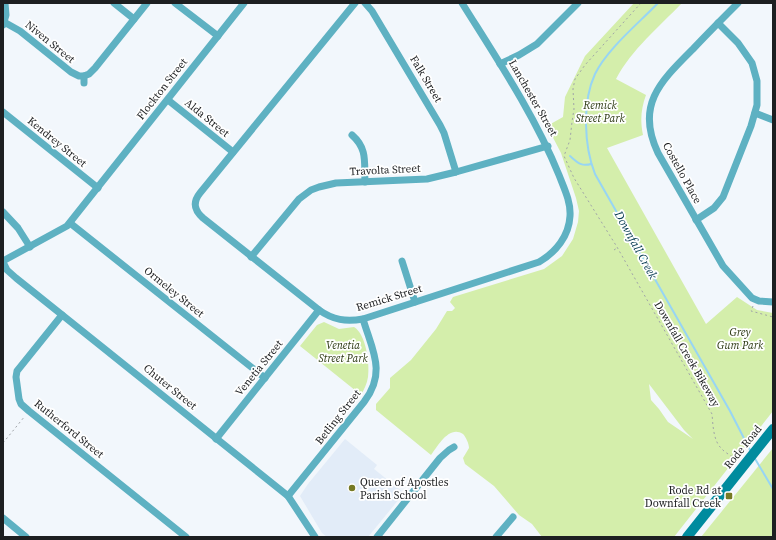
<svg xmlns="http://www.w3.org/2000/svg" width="776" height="540" font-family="'Source Serif 4',serif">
<rect width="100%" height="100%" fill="#f2f7fc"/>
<polygon fill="#e2ecf8" points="345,439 377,465 374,469 404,493 368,537 327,537 322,533 300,496 308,484"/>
<g fill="#d4eeab" fill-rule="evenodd">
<path d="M 634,3 L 682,3 C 659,27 632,49 616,79 L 646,95 C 641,109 640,120 643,135 L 607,148 L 706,324 L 737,297 L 757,310 L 773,313 L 773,411 L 674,537 L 542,537 L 532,524 L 519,515 L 494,486 L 465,464 L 463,458 L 469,448 C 469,444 466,437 463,434 C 449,425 438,446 431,455 L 376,410 L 376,404 L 390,388 L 390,378 L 411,360 L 436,329 L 447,311 L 452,311 L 455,308 L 450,302 L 453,297 L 544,269 L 562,256 L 573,239 L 578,222 L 579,211 L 576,198 L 561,153 L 547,126 L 563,117 L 565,97 L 585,56 ZM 649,384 L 684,430 L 693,439 L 668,422 L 659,409 L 651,400 Z"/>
<path d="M 324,322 L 339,329 L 354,327 C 366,334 370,364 368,377 C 367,384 364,389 361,395 L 300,346 L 317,325 Z"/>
<polygon points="773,448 773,537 701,537"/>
</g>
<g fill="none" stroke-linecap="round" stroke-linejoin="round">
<g stroke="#97d5f4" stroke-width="2">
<path d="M 658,3 C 639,23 607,49 595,74 C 582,102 584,146 595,174 L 730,411 L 751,452"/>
<path d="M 570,156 C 577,162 581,167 591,164"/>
<polyline points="754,457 773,489"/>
</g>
<g stroke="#a0a4a8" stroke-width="1" stroke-dasharray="2 3" stroke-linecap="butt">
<path d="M 641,3 L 585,65 L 575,79 L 573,89 L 574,109 L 572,122 L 570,140 L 564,156 L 574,178 L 617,247 L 712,414 C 713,424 713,440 721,448 C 725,453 732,456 737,460 L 754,438"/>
<polyline points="614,250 617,248"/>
<polyline points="753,306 751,311 773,317"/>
<polyline points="3,443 25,416"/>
</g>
<g stroke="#5eb1c2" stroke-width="7">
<polyline points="114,3 134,19"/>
<polyline points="175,3 218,36"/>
<path d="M 355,3 L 200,193 C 192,203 195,211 203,218 L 319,310 C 333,320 346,322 363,319 L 539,262 C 556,252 569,236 570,216 C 571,202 564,188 559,175 C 534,114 497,59 462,3"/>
<polyline points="365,3 372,11 440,125 444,133 456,172"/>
<path d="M 738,3 C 723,18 708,33 693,49 C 661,81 635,105 658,153 L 723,266 L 752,298 L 759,301 L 773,302"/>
<polyline points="4,22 20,31 71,72 79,76 84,76"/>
<polyline points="3,25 6,15 5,3"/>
<polyline points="500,64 519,55 537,44 578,3"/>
<polyline points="84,83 84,76 89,74 95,68 147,3"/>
<polyline points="168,100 233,152"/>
<polyline points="3,112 98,188"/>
<polyline points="755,113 773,120"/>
<path d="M 352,135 C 368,149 364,163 365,182"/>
<polyline points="3,212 18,228 30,247"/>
<polyline points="696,220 714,208 723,197 751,126 757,105 757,81 752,63 738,43 718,23"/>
<polyline points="70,223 265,378"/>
<polyline points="251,257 299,199 311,190 319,187 336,183 427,179 456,172 548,146"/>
<polyline points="3,261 67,226 244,3"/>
<polyline points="402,261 415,302"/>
<polyline points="3,262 7,270 16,278 288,496 315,537"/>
<polyline points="62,315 17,371 16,377 19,399 21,404 29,411 186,537"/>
<polyline points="216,439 319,310"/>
<path d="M 288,496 L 364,402 C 387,372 372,350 363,319"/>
<polyline points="3,518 26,537"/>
<polyline points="377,537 440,458 449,450 454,447"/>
<polyline points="496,537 513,517"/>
</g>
<polyline stroke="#008b9e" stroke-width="10" points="687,537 773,429"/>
</g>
<g fill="#767a24" stroke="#fff" stroke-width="1.5">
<circle cx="352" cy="488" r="4"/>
<rect x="725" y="492" width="8" height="8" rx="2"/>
</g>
<g text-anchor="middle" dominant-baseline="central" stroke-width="3.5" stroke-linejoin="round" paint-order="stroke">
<g font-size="11" fill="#1d1f21" stroke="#fff">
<text transform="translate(50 42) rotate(39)">Niven Street</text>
<text transform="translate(426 79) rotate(59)">Falk Street</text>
<text transform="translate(162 89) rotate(-52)">Flockton Street</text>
<text transform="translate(533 98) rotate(60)">Lanchester Street</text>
<text transform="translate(207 118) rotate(39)">Alda Street</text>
<text transform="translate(57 142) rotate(39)">Kendrey Street</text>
<text transform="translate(385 170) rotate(-3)">Travolta Street</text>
<text transform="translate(682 173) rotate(61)">Costello Place</text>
<text transform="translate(174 292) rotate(39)">Ormeley Street</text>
<text transform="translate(389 298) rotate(-17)">Remick Street</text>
<text transform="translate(687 354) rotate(60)">Downfall Creek Bikeway</text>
<text transform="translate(259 368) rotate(-51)">Venetia Street</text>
<text transform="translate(170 387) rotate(39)">Chuter Street</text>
<text transform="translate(338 417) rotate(-52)">Betling Street</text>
<text transform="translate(69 429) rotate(39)">Rutherford Street</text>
<text transform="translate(743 447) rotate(-51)">Rode Road</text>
</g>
<g font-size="11" font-style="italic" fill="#2b3811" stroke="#fff">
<text x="600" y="105">Remick<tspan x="600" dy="13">Street Park</tspan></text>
<text x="740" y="332">Grey<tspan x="740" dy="13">Gum Park</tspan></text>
<text x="343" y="345">Venetia<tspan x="343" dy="13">Street Park</tspan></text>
</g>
<g font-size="11" fill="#1d1f21" stroke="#fff" text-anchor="start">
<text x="360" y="482">Queen of Apostles<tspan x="360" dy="13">Parish School</tspan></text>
<text x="721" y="490" text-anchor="end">Rode Rd at<tspan x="721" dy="13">Downfall Creek</tspan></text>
</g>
<g font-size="12" font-style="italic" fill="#0d4055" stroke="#fff">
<text transform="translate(636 245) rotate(61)">Downfall Creek</text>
</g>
</g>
<rect width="776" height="540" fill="none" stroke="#1d1f21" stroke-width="8"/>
</svg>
